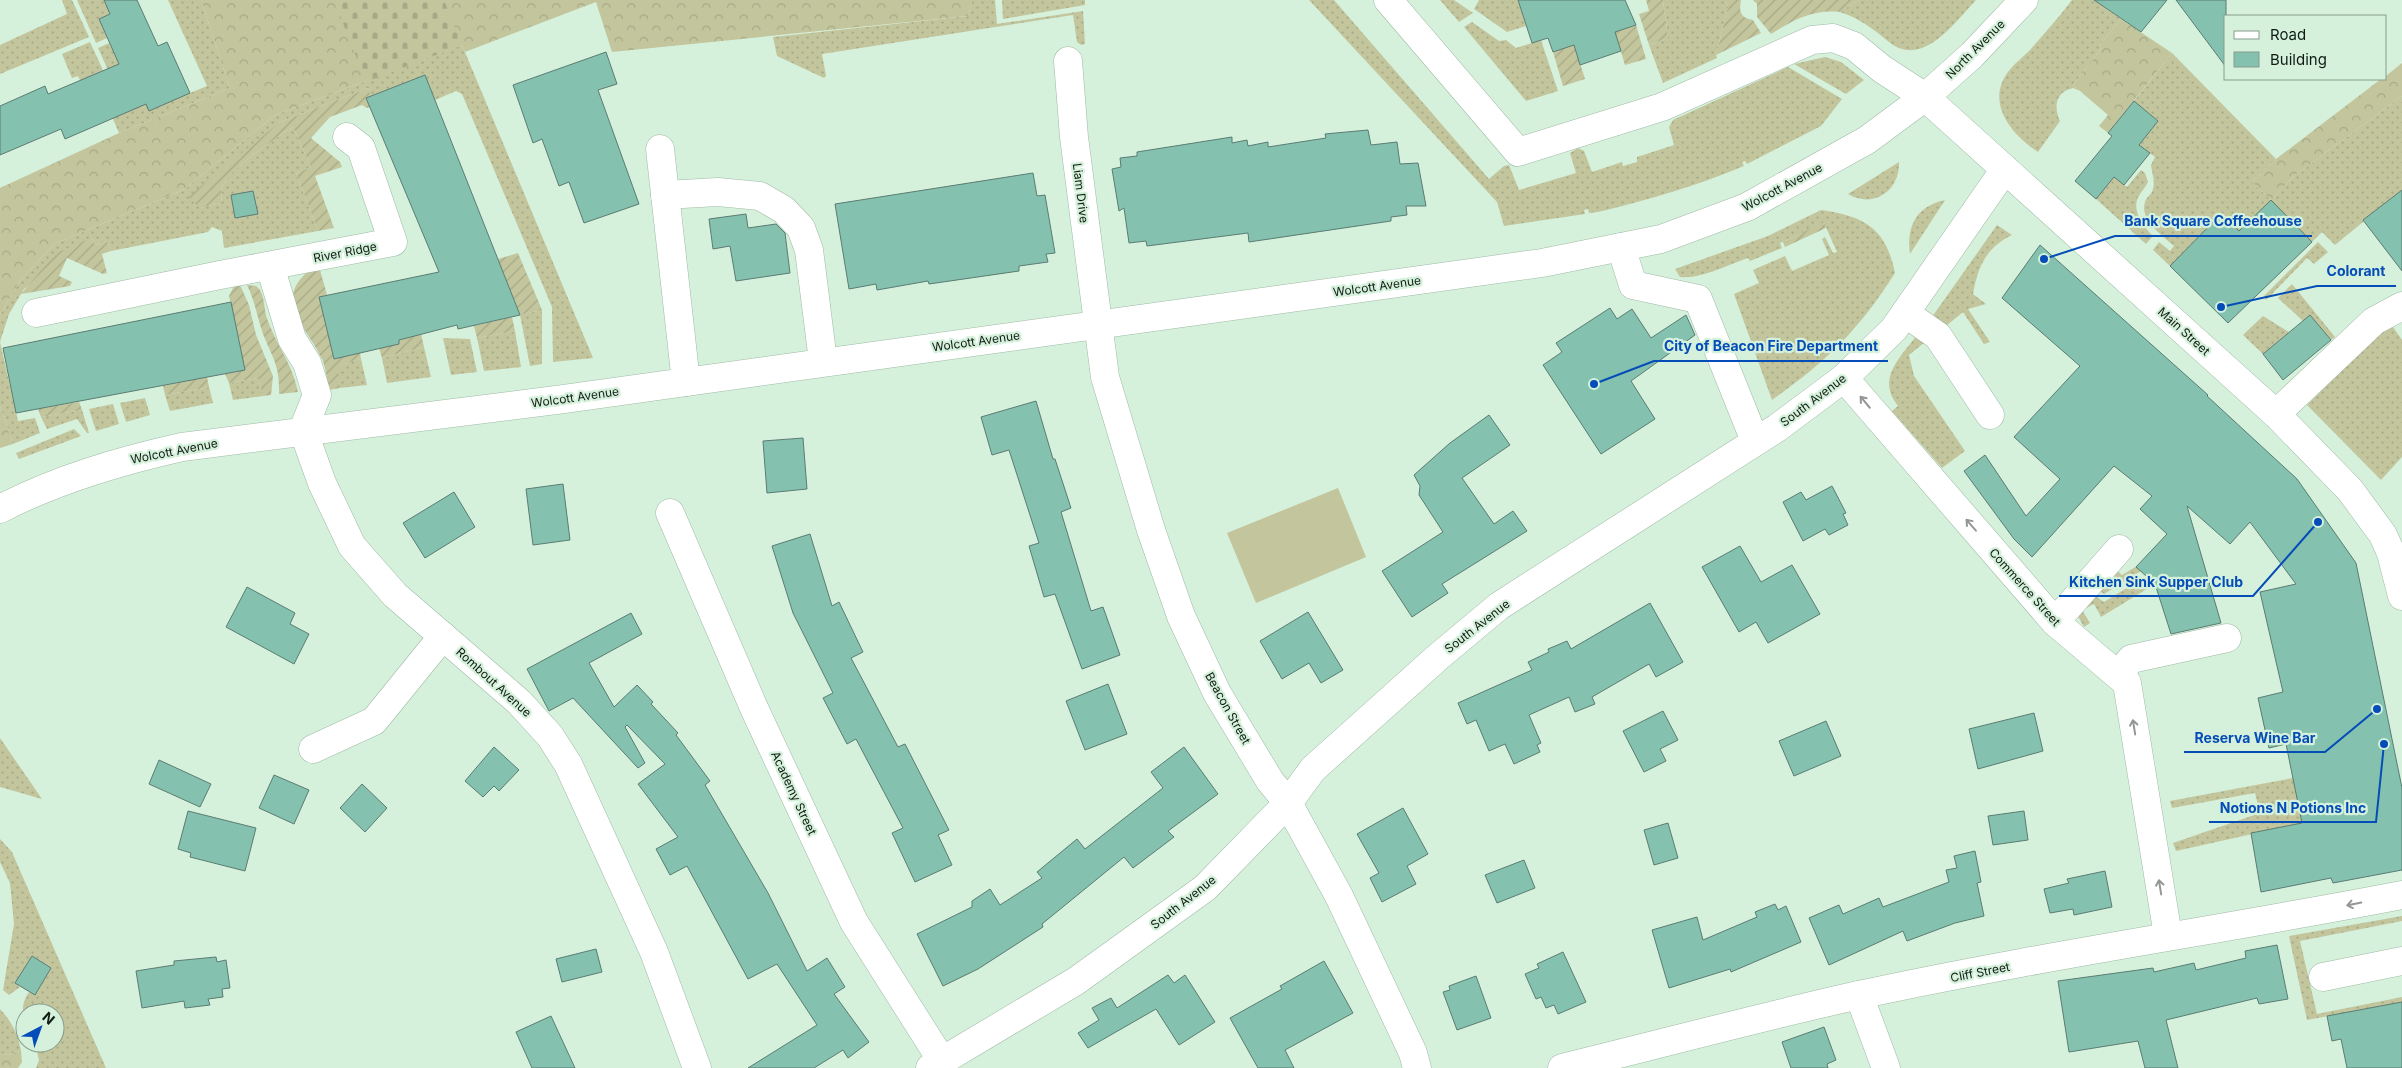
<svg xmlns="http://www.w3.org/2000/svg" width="2402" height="1068" font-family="Inter,sans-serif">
<defs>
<pattern id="grass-dots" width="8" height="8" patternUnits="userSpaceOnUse" patternTransform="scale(1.25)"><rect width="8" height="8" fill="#c3c59d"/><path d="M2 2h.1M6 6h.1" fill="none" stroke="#a6a986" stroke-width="1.8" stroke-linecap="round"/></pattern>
<pattern id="forest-crowns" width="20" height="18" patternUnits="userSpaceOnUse" patternTransform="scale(1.25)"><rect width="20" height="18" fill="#c3c59d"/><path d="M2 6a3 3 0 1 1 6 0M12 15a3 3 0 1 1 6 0" fill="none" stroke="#a6a986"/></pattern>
<pattern id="cemetery-stones" width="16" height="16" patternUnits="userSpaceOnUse" patternTransform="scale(1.25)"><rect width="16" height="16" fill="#c3c59d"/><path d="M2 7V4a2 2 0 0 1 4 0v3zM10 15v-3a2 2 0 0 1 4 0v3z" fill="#a6a986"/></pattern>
<pattern id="garden-furrows" width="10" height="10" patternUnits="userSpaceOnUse" patternTransform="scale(1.25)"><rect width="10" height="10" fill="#c3c59d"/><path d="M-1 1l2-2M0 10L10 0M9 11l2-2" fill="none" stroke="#a6a986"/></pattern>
</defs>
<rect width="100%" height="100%" fill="#d5f1dc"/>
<g fill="url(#grass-dots)" fill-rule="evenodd">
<polygon points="62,0 72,0 89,37 0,74 0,45 67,14"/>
<polygon points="77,0 104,0 110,14 99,19 107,38 96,43"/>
<polygon points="168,0 201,0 230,88 119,133 94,75 81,82 78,76 72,78 62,54 90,42 115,96 190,93 207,86"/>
<polygon points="972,0 995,0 997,24 1083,11 1085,44 1081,45 1077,42 1073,15 822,54 826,76 824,78 777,56 773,37 968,16"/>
<polygon points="1002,0 1085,0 1085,5 1003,19"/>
<path d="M 1309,0 L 1334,0 L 1489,179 L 1504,166 L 1509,165 L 1519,190 L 1576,173 L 1570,153 L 1578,148 L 1584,151 L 1592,172 L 1622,162 L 1623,166 L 1637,162 L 1637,157 L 1674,145 L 1669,127 L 1673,120 L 1788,67 L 1842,99 L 1821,126 L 1747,164 L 1745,161 L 1742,162 L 1744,166 C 1696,186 1648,200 1598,212 L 1589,213 L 1588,209 L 1584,210 L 1585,214 L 1504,226 L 1497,202 Z"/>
<polygon points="1440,0 1454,0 1473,13 1459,22"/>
<polygon points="1479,0 1518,0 1526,26 1507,32 1474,9"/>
<polygon points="1663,0 1725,0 1728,7 1716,55 1717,58 1663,83 1649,45 1668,38"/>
<path d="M 1858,0 L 1976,0 C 1955,22 1923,69 1889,42 C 1873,29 1861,19 1840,12 Z"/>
<path d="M 2072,0 L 2106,0 L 2102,6 L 2121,19 L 2099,46 L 2101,49 L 2073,85 L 2080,91 L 2073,88 C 2056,92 2053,106 2060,121 L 2038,152 C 2012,135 1985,103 2008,72 C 2014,64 2023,57 2030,50 C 2044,34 2059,17 2072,0 Z"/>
<polygon points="1472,22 1499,41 1506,40 1516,48 1541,40 1558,91 1526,101 1464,27"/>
<polygon points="109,43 119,63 127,61 117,90 98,48"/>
<path d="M 462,45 L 593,358 L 553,362 L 552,307 L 462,94 L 456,91 L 435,100 L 425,75 L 371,96 L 368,88 L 280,122 L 200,208 L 221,203 C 222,198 221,195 221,191 C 225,171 276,138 293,127 L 311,167 L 296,173 L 318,231 L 224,248 L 222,231 L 212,227 L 208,232 L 111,251 L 107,241 L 95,245 L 92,238 L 24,289 L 9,314 L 0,342 L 18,421 L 35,418 L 40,433 L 13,444 L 0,406 L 0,315 L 19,282 L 54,244 L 185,189 L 275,115 ZM 253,191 L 258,213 L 235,218 L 231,196 Z"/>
<path d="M 2172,53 L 2276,159 L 2252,182 L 2271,200 L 2293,177 L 2402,96 L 2402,190 L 2335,245 L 2322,232 L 2312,242 L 2271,201 L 2239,231 L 2220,215 L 2170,266 L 2153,250 L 2159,242 L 2170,251 L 2174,246 C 2163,236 2139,220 2145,202 C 2146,198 2150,195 2152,192 C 2156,182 2152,174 2151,165 L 2155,157 L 2139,145 L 2158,121 L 2134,101 Z"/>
<polygon points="1825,57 1841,62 1864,80 1846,94 1794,64"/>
<path d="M 1899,162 C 1900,191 1873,209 1848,194 Z"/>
<path d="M 2141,170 L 2145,173 L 2148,182 C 2145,188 2139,194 2137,200 C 2133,213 2145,228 2153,236 L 2146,244 L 2096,199 L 2114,177 L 2127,187 Z"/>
<path d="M 1945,200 L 1910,254 C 1906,227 1916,206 1945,200 Z"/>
<path d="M 1821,210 C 1864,216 1886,228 1895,273 C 1858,331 1827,361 1772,400 L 1734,294 L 1759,283 L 1753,270 L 1785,256 L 1792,271 L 1829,255 L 1822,239 L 1825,237 L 1833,253 L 1837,252 L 1824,223 L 1780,243 L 1782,248 L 1750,261 L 1748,258 C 1727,265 1702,279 1680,277 L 1675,269 L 1768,236 Z"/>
<path d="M 1997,225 L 2012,235 C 1986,248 1978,266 1973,294 L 1986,304 L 1968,309 L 1990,342 L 1984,344 L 1963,312 L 1946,326 L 1932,317 Z"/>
<polygon points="2318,242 2328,252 2314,264 2307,258 2266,300 2264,296"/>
<polygon points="2292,284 2335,337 2331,340 2310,315 2303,321 2278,298"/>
<polygon points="542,310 542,364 530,366 520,315"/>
<polygon points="2263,316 2289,332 2263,354 2243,335"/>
<polygon points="2393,327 2402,340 2402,457 2381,480 2307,405 2378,335"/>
<polygon points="515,331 521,367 484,371 477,338"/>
<path d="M 1917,335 L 1925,342 L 1909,355 L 1914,376 L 1965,451 L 1942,468 L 1892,411 L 1898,406 C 1876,378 1900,358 1917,335 Z"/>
<polygon points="443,338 470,339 477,372 451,375"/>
<polygon points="424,347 431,377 387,383 382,358"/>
<polygon points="361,359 367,385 340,388 337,370 342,364"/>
<polygon points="258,378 263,396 233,400 229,383"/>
<polygon points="209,387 213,403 170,411 165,395"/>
<polygon points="145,398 150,415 126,422 120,403"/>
<polygon points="113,404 119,424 96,431 89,409"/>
<polygon points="82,410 89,433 87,433 77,419 47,429 41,417"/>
<polygon points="74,429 81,436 19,459 16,453"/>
<polygon points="2137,566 2141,571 2104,594 2096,588 2114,568 2122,575"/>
<polygon points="2150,579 2155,584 2101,617 2094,604 2082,610 2090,623 2084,627 2075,611 2091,593 2104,602 2138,581 2144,585"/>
<polygon points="0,738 42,799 0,787"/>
<polygon points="2293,778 2300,811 2343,834 2297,824 2176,851 2173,843 2260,813 2255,793 2172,808 2170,801"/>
<path d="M 0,839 L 12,852 L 106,1068 L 36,1068 L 39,1060 L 35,1043 L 55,1043 L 55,1013 L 25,1013 L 25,1019 C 21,1009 23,1001 29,992 L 35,995 L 51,968 L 32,956 L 15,983 L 20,987 L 9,995 L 3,990 L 14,924 L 10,883 L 0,862 Z"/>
<polygon points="2402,916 2402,921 2300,941 2317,1014 2402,997 2402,1002 2307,1020 2289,936"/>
<path d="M 0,1009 C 12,1022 18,1034 21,1051 L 6,1055 L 0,1053 Z"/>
</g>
<g fill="url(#forest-crowns)">
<polygon points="201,0 972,0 968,16 612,52 596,2 465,52 462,45 275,115 185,189 54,244 19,282 0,315 0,188 119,133 230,88"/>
<polygon points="2121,19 2172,53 2108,133 2099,126 2108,115 2073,85 2101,49 2099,46"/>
<polygon points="2402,63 2402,96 2293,177 2271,200 2252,182 2276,159 2381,79 2386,79 2386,76"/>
<polygon points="0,406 13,444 0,448"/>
<polygon points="21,1051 22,1062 18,1068 0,1068 0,1053 6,1055"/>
</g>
<polygon fill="url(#cemetery-stones)" points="334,0 444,0 462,45 366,82"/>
<g fill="url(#garden-furrows)">
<polygon points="1646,0 1663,0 1668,38 1649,45 1639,14 1649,11"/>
<path d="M 1725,0 L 1741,0 C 1739,11 1740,18 1753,20 L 1761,33 L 1716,55 L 1728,7 Z"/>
<path d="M 1753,0 L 1858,0 L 1840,12 C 1813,9 1793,20 1771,34 L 1757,17 L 1757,4 Z"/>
<polygon points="1636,25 1646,59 1625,65 1615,32"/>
<polygon points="1574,45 1585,79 1563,86 1553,52"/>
<path d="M 368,88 L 371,96 L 366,98 L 370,107 L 367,108 L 362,105 L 330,117 L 311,138 L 340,162 L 342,167 L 315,176 L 334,228 L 318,231 L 296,173 L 311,167 L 293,127 C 276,138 225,171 221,191 C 221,195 222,199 221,203 L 200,208 L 188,197 L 280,122 Z"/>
<polygon points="1824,222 1826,228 1785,247 1783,242"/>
<polygon points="92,238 95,245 107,241 111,251 102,254 107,273 103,274 67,258 59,276 72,282 70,286 21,294 56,253"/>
<polygon points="518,253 542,310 520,315 498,259"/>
<path d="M 310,270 L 320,270 L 327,295 L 319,297 L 334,359 L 360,353 L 361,359 L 343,364 L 338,370 L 340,388 L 329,390 C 327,380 326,368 322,359 C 309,329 271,300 310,270 Z"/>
<polygon points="240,285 249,305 256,335 273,376 271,395 263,396 258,378 229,383 225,374 245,370 229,296 234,286"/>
<path d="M 247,285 L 256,286 C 266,293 263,310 268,321 C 278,348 292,363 298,392 L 279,394 C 280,366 273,359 263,334 C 257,317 255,301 247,285 Z"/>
<polygon points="512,317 515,331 477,338 474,326"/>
<polygon points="421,334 424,347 382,358 379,348 399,344 399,340"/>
<polygon points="207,377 209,387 165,395 163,386"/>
<polygon points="79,402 82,410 41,417 38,409"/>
</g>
<polygon fill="#c3c59d" points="1338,488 1366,557 1256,603 1227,533"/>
<g fill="#84c1af" stroke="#5b7c72">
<polygon points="104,0 137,0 158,46 167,42 190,93 149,111 146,104 65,139 61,129 0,155 0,106 45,86 48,94 119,64 99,19 110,14"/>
<polygon points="1518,0 1625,0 1636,25 1615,32 1621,51 1580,65 1574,45 1553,52 1548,38 1532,43"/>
<polygon points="2094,0 2167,0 2141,32"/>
<polygon points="2176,0 2226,0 2226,67"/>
<polygon points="606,52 617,84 598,90 639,204 584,223 569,182 559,186 542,139 533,143 513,85"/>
<polygon points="425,75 520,315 458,329 457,325 399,340 399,344 334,359 319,297 439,272 366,98"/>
<polygon points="2134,101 2158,121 2139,145 2150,153 2124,185 2114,177 2096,199 2075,181 2112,136 2108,133"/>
<polygon points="1368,130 1371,145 1397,142 1400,164 1418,163 1426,206 1406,206 1407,215 1391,217 1391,221 1249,242 1248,233 1147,246 1146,241 1129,243 1124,208 1119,211 1112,169 1121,167 1120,158 1137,156 1137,152 1232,137 1232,143 1247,140 1248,146 1268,142 1268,147 1326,138 1325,134"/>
<polygon points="1033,173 1037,196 1045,195 1055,253 1046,254 1048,262 1019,266 1019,271 929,284 928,281 877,290 876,284 849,289 835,204"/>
<polygon points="2402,190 2402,271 2363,220"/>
<polygon points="253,191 258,214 235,218 231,195"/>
<polygon points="2271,200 2312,242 2228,323 2170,266 2221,214 2239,231"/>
<polygon points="746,214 748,228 776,224 785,233 790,273 736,281 730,246 713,249 709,219"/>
<polygon points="2040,245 2208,395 2207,396 2297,479 2356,563 2402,788 2402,870 2333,883 2331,878 2261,892 2251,833 2302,823 2286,744 2269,748 2258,698 2283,692 2260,592 2296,584 2250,522 2230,544 2187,506 2221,623 2171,634 2155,584 2136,567 2167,534 2140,509 2152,496 2114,466 2032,557 2014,539 1964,471 1985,455 2026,516 2060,479 2014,437 2080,366 2002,298"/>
<polygon points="231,302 245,370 16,413 3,348"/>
<polygon points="1610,308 1617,319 1632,309 1651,338 1686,315 1695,335 1631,381 1655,419 1601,454 1543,365 1562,352 1556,343"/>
<polygon points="2310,315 2331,340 2283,380 2263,354"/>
<polygon points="1036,401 1053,459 1055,459 1071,508 1061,512 1091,611 1103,607 1120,655 1082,669 1055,594 1044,597 1029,546 1039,543 1009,450 992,455 981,417"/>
<polygon points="1489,415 1510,445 1462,478 1494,524 1513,511 1527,531 1442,584 1448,593 1412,617 1382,571 1443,532 1419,495 1420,486 1414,475 1450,443"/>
<polygon points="803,438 807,489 767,493 763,441"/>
<polygon points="563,484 570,540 533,545 526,489"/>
<polygon points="1832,486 1846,513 1843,514 1848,525 1829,535 1825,529 1803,541 1783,502 1801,492 1806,500"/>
<polygon points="454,492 475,527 425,558 403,523"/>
<polygon points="810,534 832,606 839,602 863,652 851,658 898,747 905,744 949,830 938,835 952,865 915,882 892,833 903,828 856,739 847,744 823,698 833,693 793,613 772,546"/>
<polygon points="1740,546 1761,582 1792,565 1820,614 1768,643 1756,622 1739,632 1702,567"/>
<polygon points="247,587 295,613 290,624 309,634 294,664 226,627"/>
<polygon points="1650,603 1683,662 1656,677 1649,664 1592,697 1595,704 1575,712 1569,697 1529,715 1541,743 1537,745 1540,752 1514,764 1505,744 1489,751 1476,720 1467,724 1458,703 1532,670 1528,662 1549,652 1548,649 1567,641 1571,649"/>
<polygon points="1308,612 1343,670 1321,683 1309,663 1282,679 1260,641"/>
<polygon points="631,613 642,634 589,663 614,707 637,685 653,702 651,704 678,733 676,735 710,781 705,785 768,893 807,971 827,958 845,987 834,994 869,1042 848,1058 843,1050 814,1068 748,1068 817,1025 777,964 748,979 687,866 670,875 656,849 678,837 638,784 665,764 627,725 625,727 645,763 638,768 573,698 549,711 527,669"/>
<polygon points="1108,684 1127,734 1085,750 1066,701"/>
<polygon points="1663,711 1678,740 1660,749 1666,761 1644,772 1623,731"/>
<polygon points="2034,713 2043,751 1978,769 1969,729"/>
<polygon points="1826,721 1841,756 1794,776 1779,741"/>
<polygon points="494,747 519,770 499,791 494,786 483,797 465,781"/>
<polygon points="1184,747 1218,794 1168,831 1174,837 1133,868 1124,857 1042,924 1043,927 978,969 943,986 917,934 972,907 972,901 990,889 1000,905 1042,878 1037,872 1077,839 1085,849 1163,788 1151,772"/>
<polygon points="159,760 211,784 200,807 149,784"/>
<polygon points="274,775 309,790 294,824 259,808"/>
<polygon points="362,784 387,808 365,832 340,808"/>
<polygon points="1403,808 1428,854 1407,866 1416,884 1382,902 1370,878 1379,873 1357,834"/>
<polygon points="188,811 256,828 245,871 190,857 191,853 178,849"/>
<polygon points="2024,811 2028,840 1993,845 1988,816"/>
<polygon points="1668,823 1678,858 1654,865 1644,830"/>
<polygon points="1975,851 1981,882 1977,883 1984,916 1955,923 1907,941 1903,931 1829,965 1809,918 1839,905 1843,914 1879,898 1883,907 1949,882 1946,870 1957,868 1954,856"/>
<polygon points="1524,860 1535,888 1497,903 1485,875"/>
<polygon points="2105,871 2112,907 2074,915 2073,909 2050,913 2044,889 2069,883 2067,879"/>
<polygon points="1775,904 1778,910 1786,906 1801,942 1731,972 1730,969 1669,988 1652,930 1697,917 1703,940 1757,917 1755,912"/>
<polygon points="2277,945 2288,999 2259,1004 2257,998 2166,1020 2178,1068 2145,1068 2138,1041 2069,1052 2058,981 2153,968 2154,972 2194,963 2196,970 2246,958 2245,951"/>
<polygon points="596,949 602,972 562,982 556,959"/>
<polygon points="1563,952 1586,1002 1558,1014 1554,1005 1546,1008 1541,997 1536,999 1525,974 1539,968 1537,964"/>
<polygon points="32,956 51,968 35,995 15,983"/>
<polygon points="216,957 217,962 226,960 230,988 222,989 223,997 208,999 210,1005 185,1008 184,1001 142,1008 136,971 174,965 174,961"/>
<polygon points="1324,961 1353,1013 1285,1050 1294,1068 1258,1068 1230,1018 1282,989 1280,986"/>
<polygon points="1168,975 1174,983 1185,975 1215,1022 1179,1045 1156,1009 1088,1048 1078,1033 1099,1020 1092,1008 1111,998 1117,1008"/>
<polygon points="1476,976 1491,1018 1457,1030 1443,992 1450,990 1449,986"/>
<polygon points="2402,1002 2402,1068 2347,1068 2341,1039 2332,1041 2327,1016"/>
<polygon points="551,1016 575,1068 532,1068 516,1032"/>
<polygon points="1824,1027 1836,1060 1827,1064 1828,1068 1791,1068 1782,1042"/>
</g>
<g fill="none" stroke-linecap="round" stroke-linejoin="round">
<defs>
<g id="minor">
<polyline points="1388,0 1518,152 1662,107 1812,40 1833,38 1854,46 1882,69 1925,97"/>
<polyline points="1068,61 1074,137 1105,377 1151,530 1181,616 1217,693 1270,781 1288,803 1339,896 1413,1053 1417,1068"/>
<polyline points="660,149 686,382"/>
<polyline points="665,195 718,192 760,196 784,210 801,228 809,250 823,361"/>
<polyline points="1621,247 1633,285 1698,299 1755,441"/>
<polyline points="270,266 292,339 307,363 317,395 303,430 322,483 352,546 395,595 519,702 550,736 568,764 654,952 697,1068"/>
<polyline points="36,313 220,275 393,242 361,148 347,137"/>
<polyline points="1905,313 1938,336 1990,415"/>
<polyline points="1844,378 2055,622 2127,683 2168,936"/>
<polyline points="2276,414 2374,321 2402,306"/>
<polyline points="670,513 754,708 854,922 942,1061"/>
<polyline points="2055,622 2119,549"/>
<polyline points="2118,675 2131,659 2227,638"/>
<polyline points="313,749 374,721 443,636"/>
<polyline points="2323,977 2402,961"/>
<polyline points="1859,995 1886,1068"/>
<polyline points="930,1068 1076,981 1205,888 1288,803 1313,769 1438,657 1499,606 1777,428 1844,378 1894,329 2005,169"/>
<path d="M 1562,1068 C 1661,1044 1760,1017 1859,995 C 2039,956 2221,930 2402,895"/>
</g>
<g id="major">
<polyline points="1925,97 2276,414 2350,490 2383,535 2391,553 2402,596"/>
<path d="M 0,509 C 57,479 120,461 182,447 L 564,399 L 1542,263 L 1661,239 L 1747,207 L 1867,140 L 1925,97 L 1972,55 L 2024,0"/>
</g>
</defs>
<use href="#minor" stroke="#9fbaa5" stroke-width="29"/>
<use href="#major" stroke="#9fbaa5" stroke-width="29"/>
<use href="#minor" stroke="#fff" stroke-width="28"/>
<use href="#major" stroke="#fff" stroke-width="28"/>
</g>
<defs><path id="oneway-shaft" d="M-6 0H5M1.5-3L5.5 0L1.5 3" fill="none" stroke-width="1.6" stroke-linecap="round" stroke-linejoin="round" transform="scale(1.25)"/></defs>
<g stroke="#949895">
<use href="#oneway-shaft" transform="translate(1865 402) rotate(-130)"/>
<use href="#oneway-shaft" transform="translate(1971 525) rotate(-131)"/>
<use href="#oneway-shaft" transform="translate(2134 727) rotate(-99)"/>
<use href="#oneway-shaft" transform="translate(2160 887) rotate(-99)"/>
<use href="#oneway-shaft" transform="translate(2354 904) rotate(169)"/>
</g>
<g text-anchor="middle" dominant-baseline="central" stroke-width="4.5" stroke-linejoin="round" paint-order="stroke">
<g font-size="12" fill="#111b13" stroke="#d5f1dc">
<text transform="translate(1975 49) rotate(-45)">North Avenue</text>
<text transform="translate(1782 187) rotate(-28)">Wolcott Avenue</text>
<text transform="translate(1081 193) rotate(83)">Liam Drive</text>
<text transform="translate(345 252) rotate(-11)">River Ridge</text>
<text transform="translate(1377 286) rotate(-8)">Wolcott Avenue</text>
<text transform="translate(2184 331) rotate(42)">Main Street</text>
<text transform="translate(976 341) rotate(-8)">Wolcott Avenue</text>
<text transform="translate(575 397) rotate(-8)">Wolcott Avenue</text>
<text transform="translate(1813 400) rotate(-37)">South Avenue</text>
<text transform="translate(174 451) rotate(-11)">Wolcott Avenue</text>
<text transform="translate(2025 587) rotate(48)">Commerce Street</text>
<text transform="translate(1477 626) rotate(-38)">South Avenue</text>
<text transform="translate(494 682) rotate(42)">Rombout Avenue</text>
<text transform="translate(1228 708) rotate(61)">Beacon Street</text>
<text transform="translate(794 793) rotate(65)">Academy Street</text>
<text transform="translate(1183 902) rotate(-38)">South Avenue</text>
<text transform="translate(1980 972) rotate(-11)">Cliff Street</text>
</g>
</g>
<path fill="none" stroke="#044cb7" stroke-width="2" d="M2044 259L2115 236H2312M2221 307L2317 286H2396M1594 384L1654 361H1888M2318 522L2253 596H2059M2377 709L2325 752H2184M2384 744L2376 822H2209"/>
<g fill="#044cb7" stroke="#d5f1dc" stroke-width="2">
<circle cx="2044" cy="259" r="5"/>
<circle cx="2221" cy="307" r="5"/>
<circle cx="1594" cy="384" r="5"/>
<circle cx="2318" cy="522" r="5"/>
<circle cx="2377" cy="709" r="5"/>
<circle cx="2384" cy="744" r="5"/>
</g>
<g font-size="14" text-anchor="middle" font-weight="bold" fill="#044cb7" stroke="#d5f1dc" stroke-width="4.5" stroke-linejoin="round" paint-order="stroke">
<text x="2213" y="226">Bank Square Coffeehouse</text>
<text x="2356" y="276">Colorant</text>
<text x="1771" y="351">City of Beacon Fire Department</text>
<text x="2156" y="587">Kitchen Sink Supper Club</text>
<text x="2255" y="743">Reserva Wine Bar</text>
<text x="2293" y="813">Notions N Potions Inc</text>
</g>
<rect x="2224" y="15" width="162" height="65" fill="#d5f1dc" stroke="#879b8c"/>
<rect x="2234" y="31" width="25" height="8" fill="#ffffff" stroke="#879b8c"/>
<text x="2270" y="40" font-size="15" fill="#111b13">Road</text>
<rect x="2234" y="52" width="25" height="15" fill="#84c1af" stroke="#879b8c"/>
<text x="2270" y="65" font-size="15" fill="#111b13">Building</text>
<g transform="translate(40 1028) rotate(41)"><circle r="24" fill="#d5f1dc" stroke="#879b8c"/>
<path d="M0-4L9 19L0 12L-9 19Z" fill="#044cb7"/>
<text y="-8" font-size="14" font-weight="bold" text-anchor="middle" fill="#111b13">N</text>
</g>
</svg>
